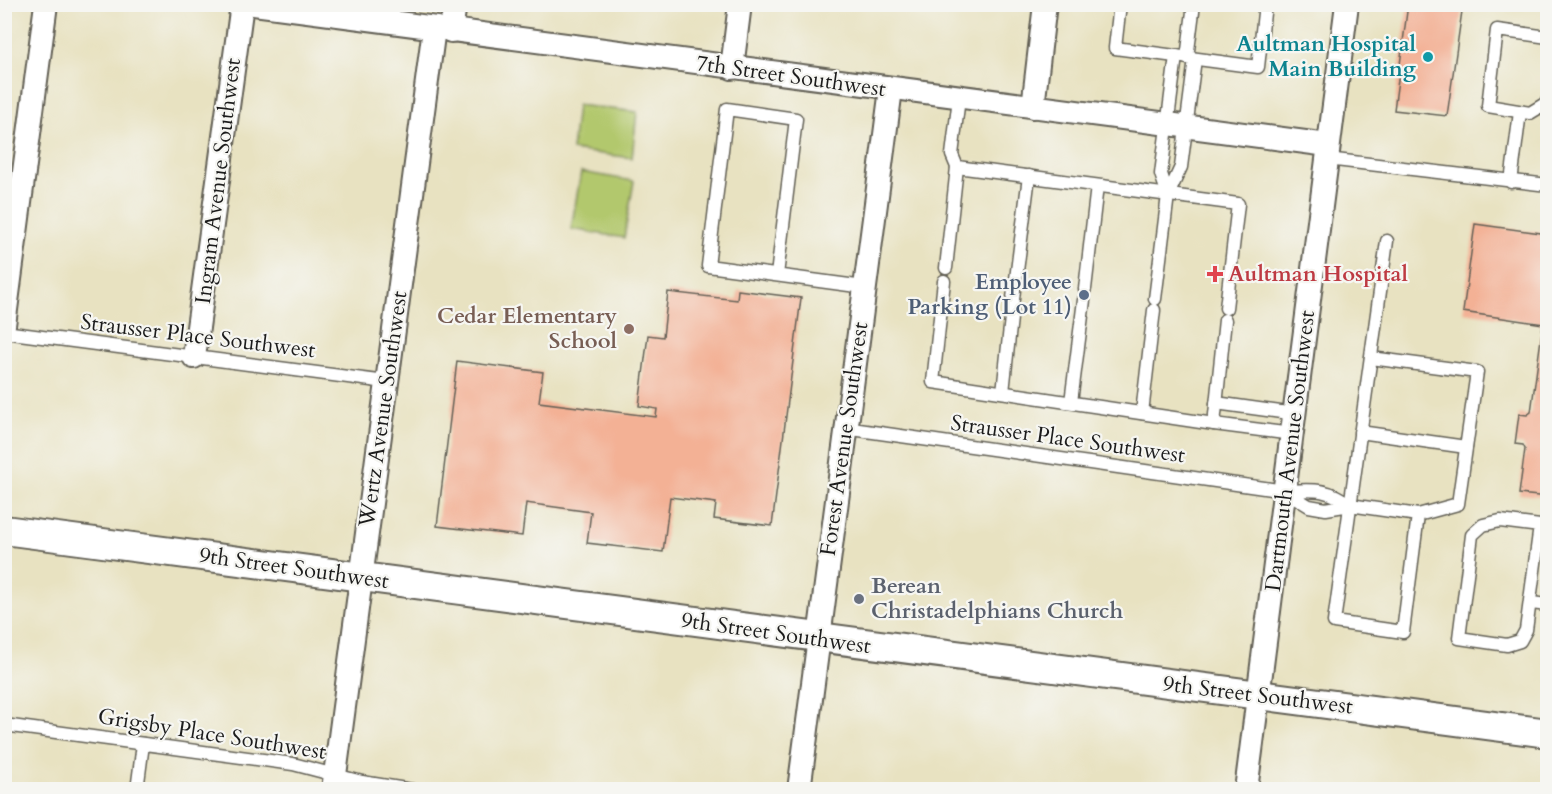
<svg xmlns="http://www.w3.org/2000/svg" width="1552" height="794" font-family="Cardo,serif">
<rect width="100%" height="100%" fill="#f6f6f2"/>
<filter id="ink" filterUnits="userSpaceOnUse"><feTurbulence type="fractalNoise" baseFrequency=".0167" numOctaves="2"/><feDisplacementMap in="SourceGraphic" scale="12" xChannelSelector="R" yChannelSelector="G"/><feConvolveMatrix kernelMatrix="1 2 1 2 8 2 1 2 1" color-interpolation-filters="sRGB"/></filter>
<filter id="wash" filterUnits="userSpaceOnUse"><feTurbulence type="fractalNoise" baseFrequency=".008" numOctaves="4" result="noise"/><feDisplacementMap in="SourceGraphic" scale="24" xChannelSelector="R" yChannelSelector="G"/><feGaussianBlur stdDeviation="1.35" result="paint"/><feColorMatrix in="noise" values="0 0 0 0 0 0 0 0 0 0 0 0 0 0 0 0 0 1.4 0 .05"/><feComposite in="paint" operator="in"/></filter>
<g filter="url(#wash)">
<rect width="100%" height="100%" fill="#e8e2c1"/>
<g fill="#b2c86d" stroke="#677244" stroke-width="1.5">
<polygon points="577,105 637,112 632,158 572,150"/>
<polygon points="581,172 634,181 624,238 571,229"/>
</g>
<g id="blocks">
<g fill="#f3b195">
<polygon points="1408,4 1463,4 1447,116 1394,110"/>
<polygon points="1475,224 1548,234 1548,497 1519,494 1525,449 1523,445 1515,444 1519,414 1527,415 1531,412 1543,324 1463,312"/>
<polygon points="738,290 801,298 772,526 714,519 716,503 670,497 663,552 587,543 591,512 526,503 522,536 437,526 457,361 543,372 539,402 656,417 657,409 639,406 648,335 663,337 668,292 737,300"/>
</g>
</g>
</g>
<g filter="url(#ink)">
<use href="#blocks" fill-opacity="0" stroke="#636156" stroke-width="1.5"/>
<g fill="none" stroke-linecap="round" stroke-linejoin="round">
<defs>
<g id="service">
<polyline points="1120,4 1115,48 1258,67 1265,4"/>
<polyline points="1548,37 1497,30 1488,106 1530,113 1548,102"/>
<polyline points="1187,58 1194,4"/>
<polyline points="1327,159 1548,185"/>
<polyline points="957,167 1238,204 1226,308"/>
<polyline points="1511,182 1520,112"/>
<polyline points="1168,195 1161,174 1176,56"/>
<polyline points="946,268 957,167 952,155 959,98"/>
<polyline points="777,275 796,119 727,109 708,266 864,287"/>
<polyline points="1016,279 1029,176"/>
<polyline points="944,281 933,382 1214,424 1225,320"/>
<polyline points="1085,289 1097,186"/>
<polyline points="1155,299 1168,195 1181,167 1195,59"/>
<polyline points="4,332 386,382"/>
<polyline points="1371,358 1477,372 1458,504 1418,515"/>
<polyline points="1003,392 1014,290"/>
<polyline points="1071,402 1084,300"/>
<polyline points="1216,403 1295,414"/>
<polyline points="1142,413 1154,310"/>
<polyline points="1214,424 1292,434"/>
<path d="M 845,428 L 1285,491 C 1312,490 1327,487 1350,505"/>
<polyline points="1360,432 1466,447"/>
<polyline points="1285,491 1309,506 1326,509 1350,505 1418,515 1403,632 1334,622 1387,241"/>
<polygon points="1500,521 1540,526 1526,630 1520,641 1507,645 1459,638 1472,535 1483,525"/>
<polyline points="1531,603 1548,605"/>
<polyline points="4,725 293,764 362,782 412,790"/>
<polyline points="137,790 143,744"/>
</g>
<g id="minor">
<polyline points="254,4 1328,145"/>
<polyline points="451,31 455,4"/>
<polyline points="732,68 740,4"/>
<polyline points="1033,107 1045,4"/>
<polyline points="4,325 46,4"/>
<polyline points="194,357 242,4"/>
<polyline points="333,790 434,28"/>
<polyline points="799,790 891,89"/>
<polyline points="1246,790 1347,4"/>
</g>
<polyline id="tertiary" points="4,530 1548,733"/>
</defs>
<use href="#service" stroke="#636156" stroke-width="15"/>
<use href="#minor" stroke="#636156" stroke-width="26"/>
<use href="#tertiary" stroke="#636156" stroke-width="32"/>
<use href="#service" stroke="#fff" stroke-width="12"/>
<use href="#minor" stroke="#fff" stroke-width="22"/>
<use href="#tertiary" stroke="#fff" stroke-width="28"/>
</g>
</g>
<circle fill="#0f9aa8" stroke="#f6f6f2" stroke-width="2" cx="1428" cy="57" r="6"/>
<path fill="#e0444e" stroke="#f6f6f2" stroke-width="2" d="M1212 265h6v6h6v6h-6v6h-6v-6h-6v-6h6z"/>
<circle fill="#5c6f8a" stroke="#f6f6f2" stroke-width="2" cx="1084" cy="295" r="6"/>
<circle fill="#8d6e63" stroke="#f6f6f2" stroke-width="2" cx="629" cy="329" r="6"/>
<circle fill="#6b7280" stroke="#f6f6f2" stroke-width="2" cx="859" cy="599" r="6"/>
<g text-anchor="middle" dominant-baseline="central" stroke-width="4.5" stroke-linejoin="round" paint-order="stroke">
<g font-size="22" font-weight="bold" fill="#0d838f" stroke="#f6f6f2" text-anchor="end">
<text x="1416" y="44">Aultman Hospital<tspan x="1416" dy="25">Main Building</tspan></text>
</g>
<g font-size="22" fill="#1c1c1c" stroke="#f6f6f2">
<text transform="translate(791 76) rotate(8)">7th Street Southwest</text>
<text transform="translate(218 181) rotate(-83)">Ingram Avenue Southwest</text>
<text transform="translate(198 336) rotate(7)">Strausser Place Southwest</text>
<text transform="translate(383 409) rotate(-82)">Wertz Avenue Southwest</text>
<text transform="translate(844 439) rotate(-82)">Forest Avenue Southwest</text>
<text transform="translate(1068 439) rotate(8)">Strausser Place Southwest</text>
<text transform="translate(1290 451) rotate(-83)">Dartmouth Avenue Southwest</text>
<text transform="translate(294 568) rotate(8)">9th Street Southwest</text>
<text transform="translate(776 633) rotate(8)">9th Street Southwest</text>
<text transform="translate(1258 695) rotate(7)">9th Street Southwest</text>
<text transform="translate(212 734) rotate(9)">Grigsby Place Southwest</text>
</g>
<g font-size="22" font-weight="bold" fill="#be3a42" stroke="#f6f6f2" text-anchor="start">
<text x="1228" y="274">Aultman Hospital</text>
</g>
<g font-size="22" font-weight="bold" fill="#4e5e75" stroke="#f6f6f2" text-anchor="end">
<text x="1072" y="282">Employee<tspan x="1072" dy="25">Parking (Lot 11)</tspan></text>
</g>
<g font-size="22" font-weight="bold" fill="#785e54" stroke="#f6f6f2" text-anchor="end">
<text x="617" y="316">Cedar Elementary<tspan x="617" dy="25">School</tspan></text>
</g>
<g font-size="22" font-weight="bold" fill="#5b616d" stroke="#f6f6f2" text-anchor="start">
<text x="871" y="586">Berean<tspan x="871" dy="25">Christadelphians Church</tspan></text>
</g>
</g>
<rect width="1552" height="794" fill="none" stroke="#f6f6f2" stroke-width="24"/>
</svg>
